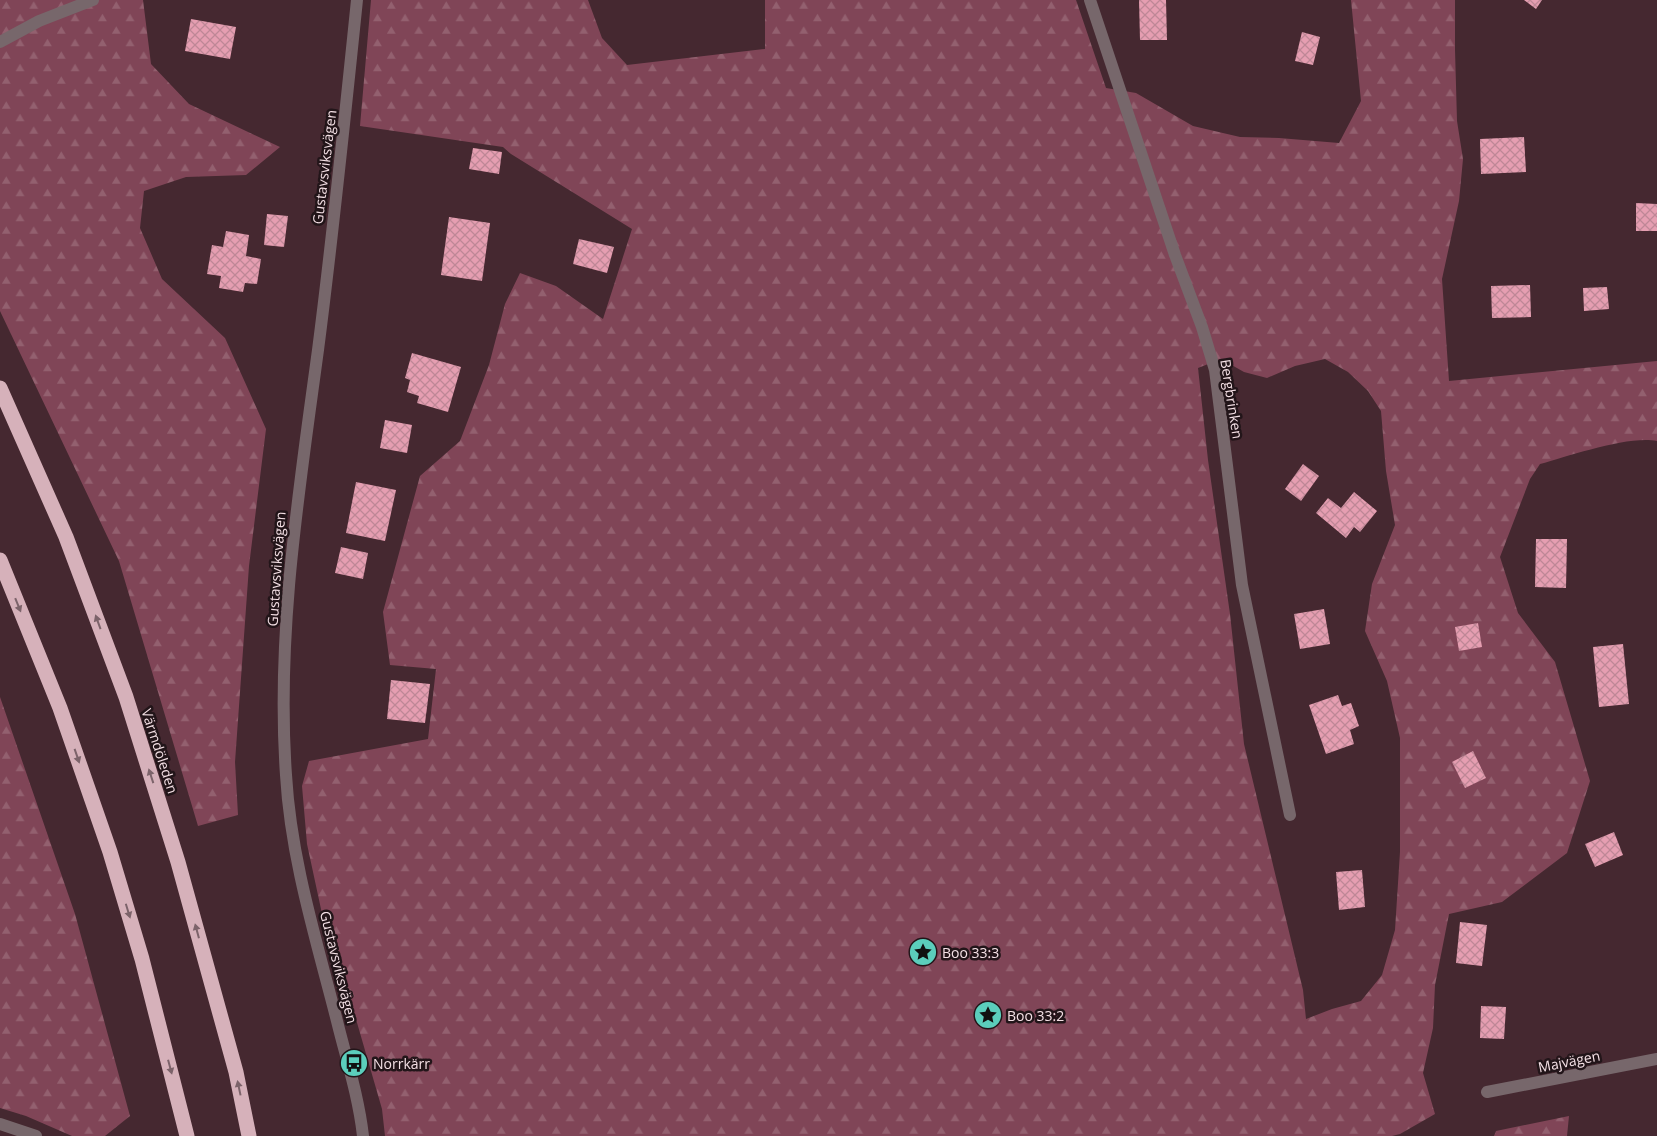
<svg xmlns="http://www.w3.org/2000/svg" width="1657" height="1136" font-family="'Open Sans',sans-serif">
<defs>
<pattern id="forest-firs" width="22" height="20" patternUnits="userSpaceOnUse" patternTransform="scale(1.25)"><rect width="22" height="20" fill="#804557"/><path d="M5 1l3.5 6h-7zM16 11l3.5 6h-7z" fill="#93606f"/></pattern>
<pattern id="building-cross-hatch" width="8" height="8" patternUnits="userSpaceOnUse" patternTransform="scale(1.25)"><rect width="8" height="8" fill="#e59eb1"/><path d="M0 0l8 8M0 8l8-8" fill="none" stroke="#be8796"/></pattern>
</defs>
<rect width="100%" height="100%" fill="#452830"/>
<g fill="url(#forest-firs)" fill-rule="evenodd">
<polygon points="0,0 143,0 151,64 189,104 280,147 246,175 186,177 144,191 140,228 162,279 225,338 266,429 249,566 235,762 238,815 198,826 119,561 0,311"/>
<path d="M 371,0 L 588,0 L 602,38 L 627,65 L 765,49 L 765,0 L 1076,0 L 1106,88 L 1136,93 L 1193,126 L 1240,137 L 1279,138 L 1339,143 L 1361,101 L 1351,0 L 1455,0 L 1455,50 L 1457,121 L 1463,159 L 1459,201 L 1442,279 L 1449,381 L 1657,361 L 1657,441 C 1629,435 1569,456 1540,464 L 1530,479 L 1500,557 L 1518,613 L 1555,662 L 1590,781 L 1567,853 L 1502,902 L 1449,914 L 1435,985 L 1433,1028 L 1423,1073 L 1435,1114 L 1400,1134 L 1392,1136 L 385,1136 L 382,1109 L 349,995 L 335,974 L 307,844 L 302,786 L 309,761 L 428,739 L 436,669 L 390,665 L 383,612 L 420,476 L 460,441 L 489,365 L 505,304 L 520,273 L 556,286 L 603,319 L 632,229 L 511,154 L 503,147 L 360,126 ZM 1221,359 L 1244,372 L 1267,378 L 1295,366 L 1325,359 L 1348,372 L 1368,391 L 1381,411 L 1386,471 L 1395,525 L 1372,584 L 1365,631 L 1387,681 L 1400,738 L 1400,852 L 1395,930 L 1382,975 L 1361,1001 L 1332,1009 L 1306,1019 L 1303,990 L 1244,744 L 1230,614 L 1208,460 L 1198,368 Z"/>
<polygon points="0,697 75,914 130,1116 105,1136 72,1136 26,1116 0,1108"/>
<polygon points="1569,1116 1567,1136 1494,1136 1496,1131"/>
</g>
<g fill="url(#building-cross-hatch)">
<polygon points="1139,0 1166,0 1167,40 1140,40"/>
<polygon points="1524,0 1542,0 1536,9"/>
<polygon points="191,19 236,27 230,59 185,51"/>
<polygon points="1302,32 1320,37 1313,65 1295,61"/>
<polygon points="1524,137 1526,172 1481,174 1480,139"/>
<polygon points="473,148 502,152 499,174 469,169"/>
<polygon points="1636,203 1657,204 1657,231 1636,231"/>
<polygon points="267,214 288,216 284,247 264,245"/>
<polygon points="449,217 490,223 482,281 441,275"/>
<polygon points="226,231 249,235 246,256 261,259 257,284 245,283 243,292 219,288 221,276 207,274 212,245 223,247"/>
<polygon points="579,239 614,247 607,273 573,264"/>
<polygon points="1530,285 1531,317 1492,318 1491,286"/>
<polygon points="1607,287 1609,309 1584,311 1583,288"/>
<polygon points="412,353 461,367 448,412 417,403 419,396 407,392 410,380 405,378"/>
<polygon points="385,420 412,425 407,453 380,448"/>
<polygon points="1303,464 1319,476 1301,501 1285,489"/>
<polygon points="356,482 396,490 385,541 346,533"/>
<polygon points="1354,492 1377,511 1360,532 1354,527 1346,538 1316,513 1328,498 1341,508"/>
<polygon points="1536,539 1567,539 1566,588 1535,587"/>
<polygon points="341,547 368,553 363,579 335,573"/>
<polygon points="1324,609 1330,644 1300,649 1294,614"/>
<polygon points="1478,623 1482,647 1459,651 1455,627"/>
<polygon points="1623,644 1629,704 1599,707 1593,647"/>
<polygon points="391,680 430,684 425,723 387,719"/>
<polygon points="1338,695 1342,706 1351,703 1359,726 1350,730 1354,744 1326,754 1309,705"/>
<polygon points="1473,751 1486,778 1465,788 1452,762"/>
<polygon points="1614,832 1623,855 1595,867 1585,844"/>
<polygon points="1362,870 1365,907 1339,910 1336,872"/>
<polygon points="1460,922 1487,925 1482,966 1456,963"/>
<polygon points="1481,1006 1506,1007 1504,1039 1480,1038"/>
</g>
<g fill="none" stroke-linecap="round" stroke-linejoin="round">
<g stroke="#77676b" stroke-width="12">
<polyline points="1090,0 1175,255 1202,327 1215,370 1242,585 1290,815"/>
<polyline points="0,42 39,21 93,0"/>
<polyline points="1487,1092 1657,1059"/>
<polyline points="0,1124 36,1136"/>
</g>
<path stroke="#77676b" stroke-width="12" d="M 357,0 C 345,117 333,234 318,350 C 299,491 276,633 286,775 C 291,862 318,945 339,1029 C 348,1064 359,1100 363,1136"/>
<g stroke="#d6b1ba" stroke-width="15">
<polyline points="0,388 66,537 126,697 178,862 236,1072 249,1136"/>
<polyline points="0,560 60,708 110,852 142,959 187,1136"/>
</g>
</g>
<defs><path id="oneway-solid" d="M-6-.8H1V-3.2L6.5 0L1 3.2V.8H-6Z" transform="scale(1.25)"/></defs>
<g fill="#7c636a">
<use href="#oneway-solid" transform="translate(18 605) rotate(68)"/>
<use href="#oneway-solid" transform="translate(98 622) rotate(-110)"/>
<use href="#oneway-solid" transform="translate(77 756) rotate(71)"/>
<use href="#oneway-solid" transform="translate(151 776) rotate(-108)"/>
<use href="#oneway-solid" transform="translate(128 911) rotate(73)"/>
<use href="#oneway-solid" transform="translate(197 931) rotate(-105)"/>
<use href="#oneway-solid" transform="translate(170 1067) rotate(75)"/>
<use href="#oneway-solid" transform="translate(239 1088) rotate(-102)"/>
</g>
<defs>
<symbol id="sight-disc" viewBox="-11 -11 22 22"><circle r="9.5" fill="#5bcebc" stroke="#221519"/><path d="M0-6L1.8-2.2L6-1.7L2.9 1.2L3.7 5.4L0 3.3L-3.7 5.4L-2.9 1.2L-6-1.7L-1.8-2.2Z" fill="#111"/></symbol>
<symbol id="bus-disc" viewBox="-11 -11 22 22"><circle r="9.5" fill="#5bcebc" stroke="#221519"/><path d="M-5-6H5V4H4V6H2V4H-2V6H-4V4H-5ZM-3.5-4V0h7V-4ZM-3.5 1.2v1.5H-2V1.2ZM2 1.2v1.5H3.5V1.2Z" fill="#111"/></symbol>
</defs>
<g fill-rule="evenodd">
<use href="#sight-disc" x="907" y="936" width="32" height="32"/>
<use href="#sight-disc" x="972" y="999" width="32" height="32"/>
<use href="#bus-disc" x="338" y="1047" width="32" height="32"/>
</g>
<g text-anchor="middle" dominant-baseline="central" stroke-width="5" stroke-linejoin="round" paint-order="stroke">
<g font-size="14" fill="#f4e0e5" stroke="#221519">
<text transform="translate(324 167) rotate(-83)">Gustavsviksvägen</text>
<text transform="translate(1232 399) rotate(81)">Bergbrinken</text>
<text transform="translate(276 569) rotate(-86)">Gustavsviksvägen</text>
<text transform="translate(160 751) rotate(72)">Värmdöleden</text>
<text transform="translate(339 967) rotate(76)">Gustavsviksvägen</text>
<text transform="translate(1569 1061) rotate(-11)">Majvägen</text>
</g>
<g font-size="14" fill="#f4e0e5" stroke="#221519" text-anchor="start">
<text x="942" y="952">Boo 33:3</text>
<text x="1007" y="1015">Boo 33:2</text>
<text x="373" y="1063">Norrkärr</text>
</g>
</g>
</svg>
